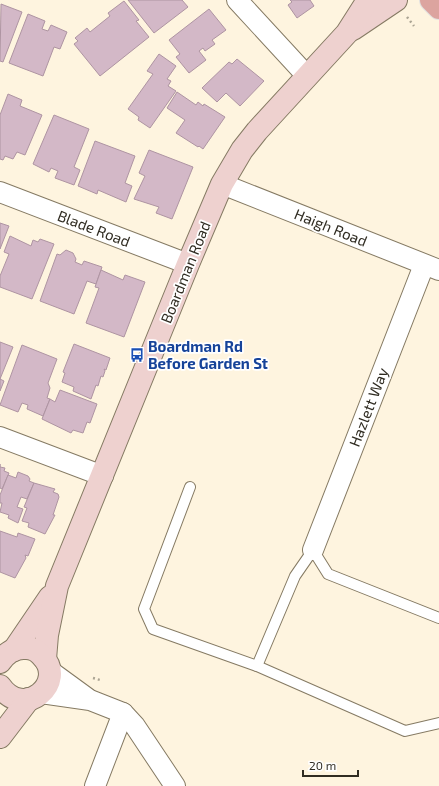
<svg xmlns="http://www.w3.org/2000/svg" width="439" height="786" font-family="'Exo 2',sans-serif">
<rect width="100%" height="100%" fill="#fef4df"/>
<g fill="#d3b8c7" stroke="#ae94a2">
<polygon points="128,0 182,0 188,7 154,33"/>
<polygon points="290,0 310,0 314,6 297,18 288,5 292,2"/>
<polygon points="124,1 139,20 136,21 149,37 100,76 74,44 78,41 75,38 87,28 90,32 110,16 108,13"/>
<polygon points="1,4 22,12 3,62 0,61"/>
<polygon points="209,9 226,30 212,40 215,44 205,51 203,48 199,51 206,60 189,73 176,57 180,54 169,40"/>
<polygon points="28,14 45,21 42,29 48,31 51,25 67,32 60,49 54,47 43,76 9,63"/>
<polygon points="159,54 176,66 167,79 171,81 168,86 176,91 150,128 138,120 139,117 128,109 153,74 147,71"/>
<polygon points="237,59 264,81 240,106 226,93 217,102 202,88 229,62 232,64"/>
<polygon points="177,92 196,105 198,102 203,106 204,104 225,117 203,149 199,146 198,147 176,133 185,120 167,108"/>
<polygon points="8,94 22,100 20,106 42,115 25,155 17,152 13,159 5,156 3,160 0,159 0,115"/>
<polygon points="54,115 89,129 74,167 80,170 74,185 55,178 58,171 51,168 49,172 33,164"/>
<polygon points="95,141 135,156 125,183 132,186 126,202 98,190 97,194 78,186"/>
<polygon points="149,150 193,167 172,219 156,213 159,207 134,199 145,176 139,173"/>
<polygon points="0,223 9,226 0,249"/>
<polygon points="10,236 31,246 33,240 38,242 40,239 54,244 32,299 0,287 0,276 9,254 4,252"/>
<polygon points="66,250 73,253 76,259 75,262 82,265 84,261 102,267 96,284 87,281 74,314 40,301 57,254 60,255"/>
<polygon points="101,270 123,280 125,275 145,282 124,337 86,323 99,288 95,287"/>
<polygon points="0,342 13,347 0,379 4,381 0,391"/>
<polygon points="74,344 110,358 106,370 104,369 105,371 103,377 101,376 98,386 96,385 91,399 73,391 74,387 62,382 65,373 63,372"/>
<polygon points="22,345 57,359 48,383 50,388 47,398 50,399 43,416 27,409 28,405 22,403 18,412 0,405"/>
<polygon points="60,390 97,404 90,423 87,422 83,433 73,430 71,433 42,419 50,399 55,402"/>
<polygon points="0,464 0,467 5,468 4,471 9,473 2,489 0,488"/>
<polygon points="18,472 28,476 30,479 29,481 34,483 27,499 21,497 17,507 23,509 18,523 8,518 9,515 0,512 2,503 0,503 0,495 8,475 16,478"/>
<polygon points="34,483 55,489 53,492 58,494 59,497 53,515 55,515 45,534 28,527 29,523 22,521 27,508 24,507"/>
<polygon points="0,531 17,537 18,533 35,539 28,556 25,555 26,558 15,578 0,572"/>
</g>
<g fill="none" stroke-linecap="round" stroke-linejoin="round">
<defs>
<g id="lane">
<polyline points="190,487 144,609 153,629 257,666 405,731 439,723"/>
<polyline points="257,666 295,576 313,550 328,574 439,618"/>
</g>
<g id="street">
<polyline points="237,0 307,76"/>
<polyline points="222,184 439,270"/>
<polyline points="0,192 188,264"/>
<polyline points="0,437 103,476"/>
<polyline points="313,550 424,265"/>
<polyline points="50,671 87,698"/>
<polyline points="41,693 90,700 123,713 135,726 175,786"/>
<polyline points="95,786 123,713"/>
</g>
<g id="secondary">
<polyline points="353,29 396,0"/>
<polyline points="14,650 50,597"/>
<polyline points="45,659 47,635 57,586 188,264 222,184 242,150 257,131 347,33 368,0"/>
<path d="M 0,662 C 6,653 15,647 26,648 C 32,648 38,651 42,656 C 68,682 24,721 0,686"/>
<polyline points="0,737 29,699"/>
</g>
<polyline id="primary" points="431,0 439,8"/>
</defs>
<use href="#lane" stroke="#857a63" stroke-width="12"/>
<use href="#street" stroke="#857a63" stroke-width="22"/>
<use href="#secondary" stroke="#857a63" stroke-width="24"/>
<use href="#primary" stroke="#e2e1e0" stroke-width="24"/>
<g stroke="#aba493" stroke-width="2.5" stroke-dasharray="2 3" stroke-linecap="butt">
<polyline points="407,17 414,26"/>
<polyline points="93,678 100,680"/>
</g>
<use href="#lane" stroke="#fff" stroke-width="10"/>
<use href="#street" stroke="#fff" stroke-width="20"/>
<use href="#secondary" stroke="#eed1cf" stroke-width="22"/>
<use href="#primary" stroke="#dca49f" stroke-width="22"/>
</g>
<defs>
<symbol id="bus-bare" viewBox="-9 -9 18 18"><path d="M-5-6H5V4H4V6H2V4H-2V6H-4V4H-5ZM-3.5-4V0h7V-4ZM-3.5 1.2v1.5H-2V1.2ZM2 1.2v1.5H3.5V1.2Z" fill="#1a4fb4" stroke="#fff" stroke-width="2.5" paint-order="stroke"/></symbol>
</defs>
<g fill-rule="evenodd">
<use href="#bus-bare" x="127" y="345" width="20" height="20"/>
</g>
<g text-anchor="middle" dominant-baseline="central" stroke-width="3.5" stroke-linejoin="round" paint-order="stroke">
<g font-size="15" fill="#302c22" stroke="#fff">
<text transform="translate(331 227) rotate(22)">Haigh Road</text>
<text transform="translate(94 228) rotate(21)">Blade Road</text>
<text transform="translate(185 272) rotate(-68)">Boardman Road</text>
<text transform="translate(368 407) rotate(-69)">Hazlett Way</text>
</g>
<g font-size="15" font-weight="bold" fill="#164399" stroke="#fff" text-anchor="start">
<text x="148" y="346">Boardman Rd<tspan x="148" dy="17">Before Garden St</tspan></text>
</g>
</g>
<path d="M303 770v6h55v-6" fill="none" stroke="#302c22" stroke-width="2"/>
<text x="309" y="770" font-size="12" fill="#302c22" stroke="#ffffff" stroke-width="3" paint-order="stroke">20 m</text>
</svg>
